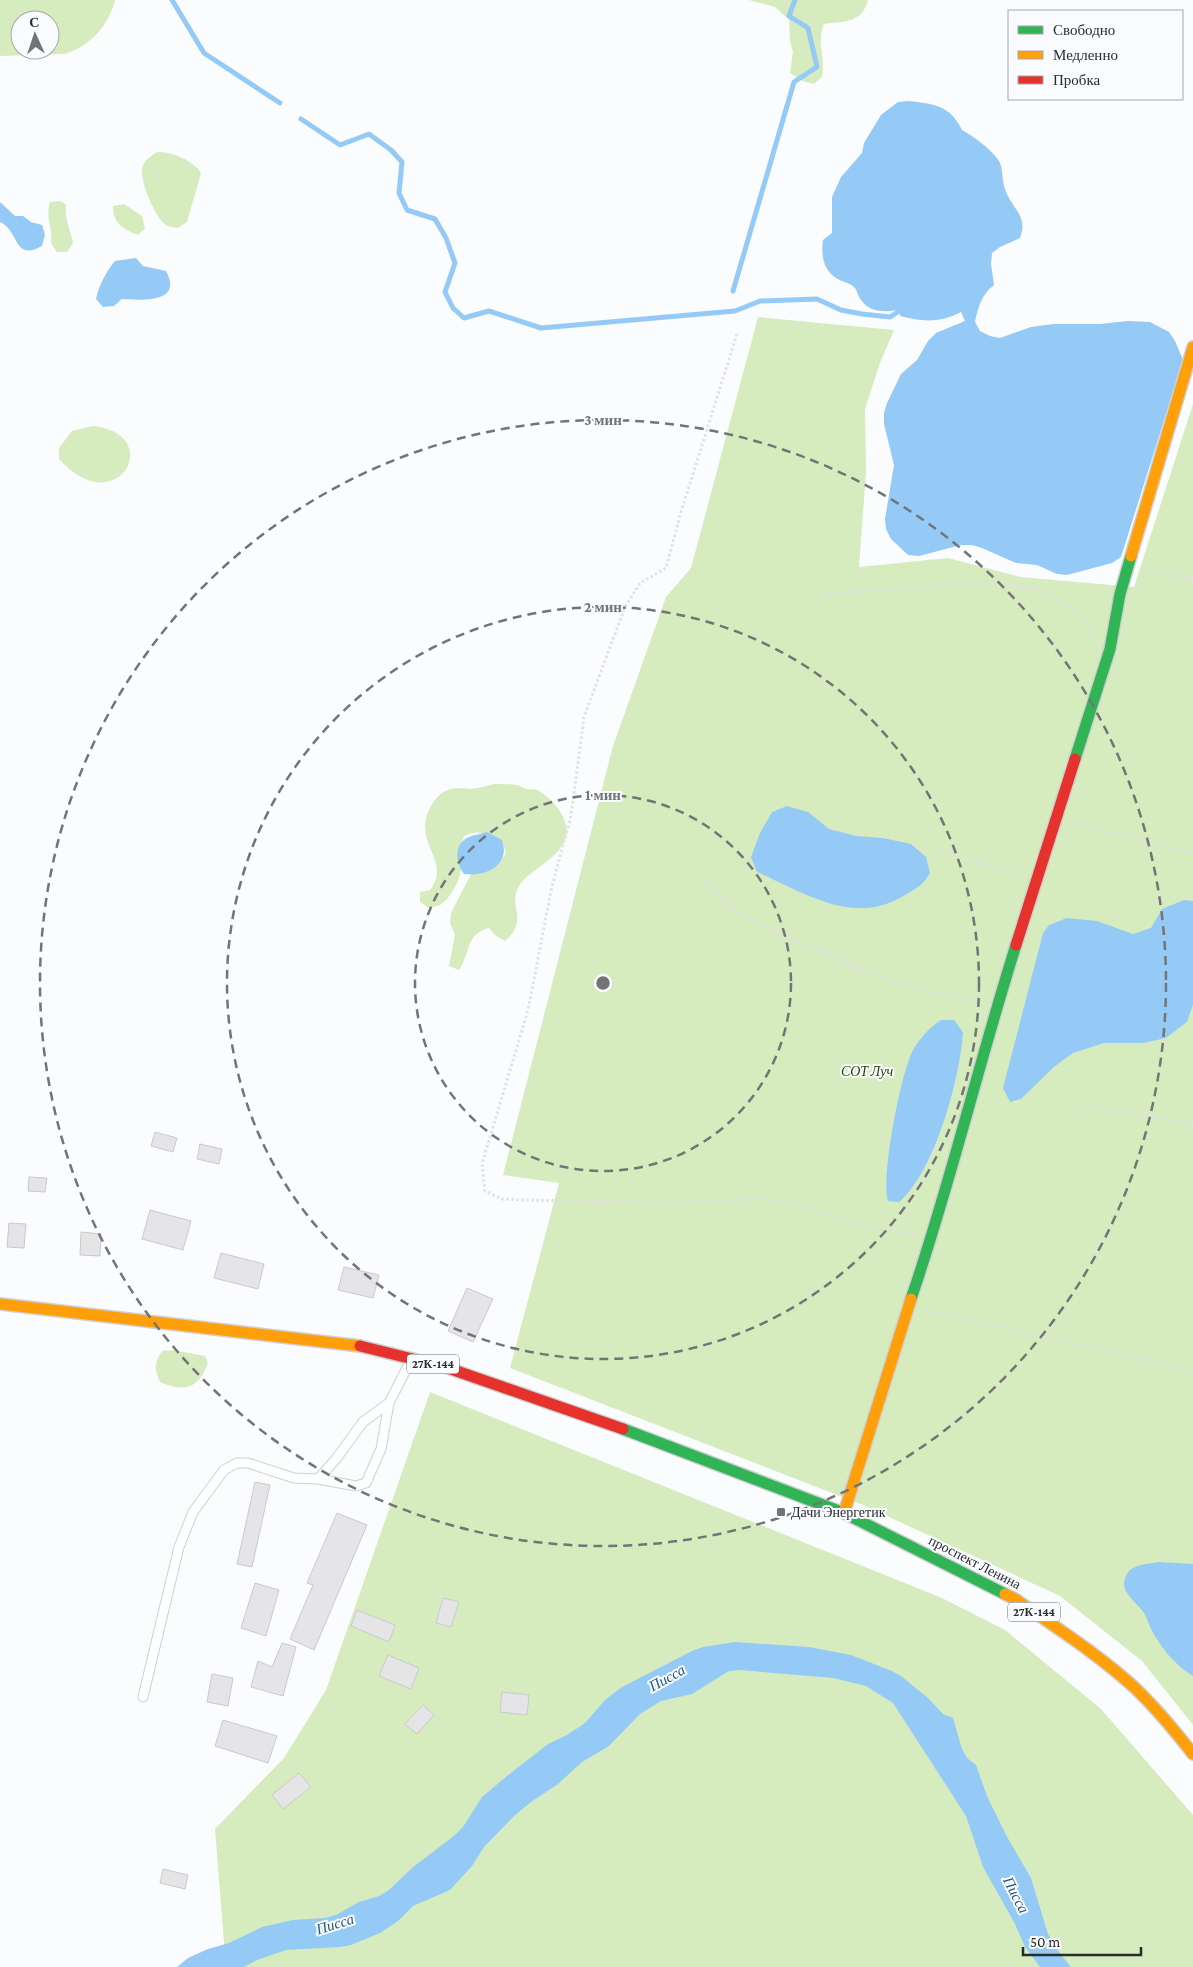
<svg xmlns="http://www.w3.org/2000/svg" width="1193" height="1967" font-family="'Crimson Pro',serif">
<rect width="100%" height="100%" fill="#fafcfe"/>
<g fill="#d6ecbf" fill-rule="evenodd">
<path d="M 0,0 L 115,0 C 108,27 91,45 65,54 L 0,56 ZM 20,20 L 50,20 L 50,50 L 20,50 Z"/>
<path d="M 749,0 L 868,0 C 862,24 843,21 824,24 C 816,43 826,58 822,77 L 814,84 L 803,81 L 790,73 L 793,52 L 790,41 L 789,20 L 775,7 Z"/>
<path d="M 157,152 C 172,152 193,160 201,173 L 187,222 L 178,228 C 174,227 169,227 166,225 C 155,218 140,181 142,169 C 143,161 151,156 157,152 Z"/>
<path d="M 61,201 L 66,205 C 64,219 71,230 73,243 L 67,252 L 57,252 L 51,243 C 53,227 45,217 50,202 Z"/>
<path d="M 124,204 L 142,216 L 145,228 L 138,235 C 122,229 113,223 113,206 Z"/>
<polygon points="758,317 894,330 880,363 865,409 866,472 859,567 948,558 1021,577 1134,587 1193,404 1193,1725 1142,1661 1060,1596 863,1505 510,1368 559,1183 503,1175 613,746 666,597 691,568"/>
<path d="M 93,426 C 167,434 117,524 59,459 L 59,448 L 72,431 Z"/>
<path d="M 494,784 C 502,784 510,784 517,785 C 521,786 524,789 528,789 C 532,790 535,788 539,791 C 555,801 575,824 563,844 C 553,862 527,872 519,886 C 507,906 530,920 505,941 L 496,936 L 489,928 C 465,934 471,953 459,970 L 449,966 L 455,935 L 450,923 L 451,913 L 471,874 L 500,862 L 506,853 L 503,843 C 488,835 481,828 464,836 C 460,847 461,855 461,867 C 461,879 451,898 440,905 C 437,906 433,907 429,908 L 420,902 L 420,892 L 430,890 C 453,859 410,844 431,806 C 435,799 440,793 448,790 C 455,787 464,789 471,789 C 479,788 487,786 494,784 Z"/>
<path d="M 173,1350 L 205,1356 L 208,1363 C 199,1388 185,1393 160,1382 C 154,1369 154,1363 162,1351 Z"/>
<polygon points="430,1392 942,1598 1005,1630 1101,1709 1193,1815 1193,1967 226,1967 215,1829 284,1758 326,1690"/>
</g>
<g fill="#95caf6">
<path d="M 909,101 C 934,104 950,105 962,130 C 972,135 995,152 1000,163 C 1003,171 1002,181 1005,189 C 1011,208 1029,216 1020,238 L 1000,247 L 992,253 L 991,264 L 994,285 C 982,294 978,307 975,322 L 980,331 L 990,336 L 1000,338 L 1031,327 L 1053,324 L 1100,324 L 1128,321 L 1150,322 L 1169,332 L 1175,341 L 1183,360 L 1121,557 L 1112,563 L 1067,575 L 1057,574 L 1037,565 L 1016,563 L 982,548 L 972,545 L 961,545 L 919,556 L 908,555 L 891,539 L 886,529 L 885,519 L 894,465 L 884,424 L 884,413 L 887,403 L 901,374 L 917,360 L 928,341 L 936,333 L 965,321 L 961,312 C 941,323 922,322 900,316 L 900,310 C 886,312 870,313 861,300 C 858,296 857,290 854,287 C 848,282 842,282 836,278 C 823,270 821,254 823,240 L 832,233 L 832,197 L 841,177 L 862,153 L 864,143 L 881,115 L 898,102 Z"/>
<path d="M 0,202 L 15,216 L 23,216 L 31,222 L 42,225 L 45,235 L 42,246 C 13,262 20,231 0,222 Z"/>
<path d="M 136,258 L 143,266 L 166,271 C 184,304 140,300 122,299 L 114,306 L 103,307 L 96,299 C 99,285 106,272 115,261 Z"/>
<path d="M 787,806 L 808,812 L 829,829 L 856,836 L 883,838 L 911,844 L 926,857 L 930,873 C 923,885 917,888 905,895 C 854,927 805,893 757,872 L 751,857 L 760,833 L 772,812 Z"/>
<path d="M 487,832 L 502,840 C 511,865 486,877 464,874 C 456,863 453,846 467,838 C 472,835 481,834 487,832 Z"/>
<polygon points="1184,900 1193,901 1193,1005 1187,1022 1166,1038 1144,1043 1104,1043 1073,1053 1055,1066 1021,1099 1010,1102 1003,1088 1043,933 1049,925 1067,918 1097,921 1133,934 1151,928 1162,909"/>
<path d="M 941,1020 L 954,1020 L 963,1032 C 960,1078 935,1171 899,1202 L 888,1201 C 880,1179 901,1072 913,1050 C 921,1037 929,1028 941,1020 Z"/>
<path d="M 1159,1562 L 1193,1564 L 1193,1676 C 1173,1663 1164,1651 1152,1631 C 1149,1625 1147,1618 1144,1613 C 1136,1601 1117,1591 1127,1574 C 1132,1564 1149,1564 1159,1562 Z"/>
<polygon points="735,1642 809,1647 851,1655 892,1671 901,1676 928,1698 943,1714 953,1718 962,1749 967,1758 976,1765 987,1796 1006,1835 1031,1878 1048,1934 1059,1952 1071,1967 1040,1967 1025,1947 1015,1924 983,1867 966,1816 893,1703 866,1686 833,1678 740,1670 729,1671 692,1694 661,1701 640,1714 609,1746 582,1762 558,1784 531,1802 514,1816 484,1847 472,1866 450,1890 413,1906 398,1921 380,1933 351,1945 340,1947 286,1950 257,1960 244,1967 177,1967 188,1958 208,1949 229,1943 262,1927 293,1920 325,1918 336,1915 359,1902 379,1896 389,1890 412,1868 455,1835 463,1827 482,1797 507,1776 548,1744 567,1735 585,1723 606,1699 622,1687 692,1651 703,1647"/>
</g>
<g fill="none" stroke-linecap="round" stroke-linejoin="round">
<g stroke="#95caf6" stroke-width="5">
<polyline points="172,0 204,53 280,103"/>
<polyline points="301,119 340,145 369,134 391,150 402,162 399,193 407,210 435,219 446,238 455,263 445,292 453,308 464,318 489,311 541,328 735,311 760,301 817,299 841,310 862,314 890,317 901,310"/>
<polyline points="733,291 794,82 817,67 808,28 789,16 795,0"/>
</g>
</g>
<g fill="#e5e4e6" stroke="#cacacb">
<polygon points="155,1132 177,1138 173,1152 151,1146"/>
<polygon points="200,1144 222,1149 219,1164 197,1159"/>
<polygon points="29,1177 47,1178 45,1192 28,1191"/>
<polygon points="150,1210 191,1221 183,1250 142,1239"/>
<polygon points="9,1223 26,1224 24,1248 7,1247"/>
<polygon points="81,1232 101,1234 100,1256 80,1255"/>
<polygon points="221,1253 264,1264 258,1289 214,1278"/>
<polygon points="344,1267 379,1275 373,1298 338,1290"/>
<polygon points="467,1288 493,1299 473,1342 448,1331"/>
<polygon points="255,1482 270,1485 252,1567 237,1564"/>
<polygon points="337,1513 367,1525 314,1650 290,1639 313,1585 307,1583"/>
<polygon points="255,1583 279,1590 266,1636 241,1628"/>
<polygon points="443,1598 459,1602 451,1627 436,1623"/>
<polygon points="357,1610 395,1625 389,1642 351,1626"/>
<polygon points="282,1643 296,1647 283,1696 251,1687 258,1661 272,1667"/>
<polygon points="388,1655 419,1668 411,1689 379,1676"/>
<polygon points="212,1674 233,1678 228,1706 207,1702"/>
<polygon points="502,1692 529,1695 527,1715 500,1712"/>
<polygon points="423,1705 434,1715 417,1734 405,1724"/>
<polygon points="223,1720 277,1736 268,1763 215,1746"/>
<polygon points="299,1773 311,1787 283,1809 272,1795"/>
<polygon points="163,1869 188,1875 185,1889 160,1883"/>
</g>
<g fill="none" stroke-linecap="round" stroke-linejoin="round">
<defs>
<g id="lane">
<polyline points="318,1479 356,1486 366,1483 381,1449 389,1403 411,1360"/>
<polyline points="143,1697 179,1547 193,1512 224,1470 237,1463 248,1463 294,1478 318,1479 336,1459 363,1422 389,1403"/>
</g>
<g id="fast">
<polyline points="1075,759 1110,649 1120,594 1131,556"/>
<path d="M 911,1299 C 951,1182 979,1062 1016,945"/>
<polyline points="623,1429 844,1513 1005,1594"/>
</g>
<g id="slow">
<polyline points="1131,556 1193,347"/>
<polyline points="0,1304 360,1346"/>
<polyline points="844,1513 911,1299"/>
<path d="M 1005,1594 L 1015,1599 C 1055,1627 1098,1654 1135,1688 C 1156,1708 1175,1731 1193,1754"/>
</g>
<g id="jam">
<polyline points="1016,945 1075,759"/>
<polyline points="360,1346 445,1367 623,1429"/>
</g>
</defs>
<use href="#lane" stroke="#cfd0d1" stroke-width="11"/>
<use href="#fast" stroke="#cfd0d1" stroke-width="14"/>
<use href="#slow" stroke="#cfd0d1" stroke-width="14"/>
<use href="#jam" stroke="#cfd0d1" stroke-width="14"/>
<g stroke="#e2e2e3" stroke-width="3" stroke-dasharray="2.5 2.5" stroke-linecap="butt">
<polyline points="737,334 681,512 666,568 640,583 625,607 584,717 571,816 552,886 528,1010 482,1164 485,1191 502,1199 523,1200 676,1203 765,1198 866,1225 915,1234"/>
<polyline points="1147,567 1178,576 1193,578"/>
<polyline points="822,594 955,584 1018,585 1057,597 1094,632"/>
<polyline points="1075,823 1193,853"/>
<polyline points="938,850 1019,875"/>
<polyline points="703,879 731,909 784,935 876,975 918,989 979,1002"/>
<polyline points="1083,1105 1193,1124"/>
<polyline points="926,1310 1170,1365 1193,1372"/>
</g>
<use href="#lane" stroke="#feffff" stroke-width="9"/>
<use href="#fast" stroke="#30b455" stroke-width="11"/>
<use href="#slow" stroke="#ff9f0a" stroke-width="11"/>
<use href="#jam" stroke="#e5322d" stroke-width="11"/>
</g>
<g fill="none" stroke="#737476" stroke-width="2.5" stroke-dasharray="9 6">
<circle cx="603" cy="983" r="188"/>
<circle cx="603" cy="983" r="376"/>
<circle cx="603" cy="983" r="563"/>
</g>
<rect fill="#737476" stroke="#f9fbff" stroke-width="2" x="776" y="1507" width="10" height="10" rx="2.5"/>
<g text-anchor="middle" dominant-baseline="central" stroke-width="4" stroke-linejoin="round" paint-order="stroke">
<g fill="#f9fbff" stroke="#68696c" stroke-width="1">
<rect x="407" y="1354.5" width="52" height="19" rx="4"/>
<rect x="1008" y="1602.5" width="52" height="19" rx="4"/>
</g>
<g font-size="12" font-weight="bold" fill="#2a2b2d">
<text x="433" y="1364">27К-144</text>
<text x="1034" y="1612">27К-144</text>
</g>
<g font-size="14" font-style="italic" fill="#2a4002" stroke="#f9fbff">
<text x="867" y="1071">СОТ Луч</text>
</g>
<g font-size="14" fill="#2a2b2d" stroke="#f9fbff" text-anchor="start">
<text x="791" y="1512">Дачи Энергетик</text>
</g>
<g font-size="14" fill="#2a2b2d" stroke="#f9fbff">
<text transform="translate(975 1562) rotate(27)">проспект Ленина</text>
</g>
<g font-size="15" font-style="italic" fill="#235881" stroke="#f9fbff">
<text transform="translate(667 1678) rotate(-29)">Писса</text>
<text transform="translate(1016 1895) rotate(63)">Писса</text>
<text transform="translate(335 1924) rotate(-17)">Писса</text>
</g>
</g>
<circle cx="603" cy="983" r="8" fill="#737476" stroke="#f9fbff" stroke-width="2.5"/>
<g font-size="15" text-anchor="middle" font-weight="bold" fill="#737476" stroke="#f9fbff" stroke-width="4" stroke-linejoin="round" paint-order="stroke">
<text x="603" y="425">3 мин</text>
<text x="603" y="612">2 мин</text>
<text x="603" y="800">1 мин</text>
</g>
<rect x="1008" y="10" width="175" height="90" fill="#f9fbff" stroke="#a6a8ab"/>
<rect x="1018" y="26" width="25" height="8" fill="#30b455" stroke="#a6a8ab"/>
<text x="1053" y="35" font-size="15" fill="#2a2b2d">Свободно</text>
<rect x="1018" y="51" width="25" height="8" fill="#ff9f0a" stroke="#a6a8ab"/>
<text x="1053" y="60" font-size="15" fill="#2a2b2d">Медленно</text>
<rect x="1018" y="76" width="25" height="8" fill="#e5322d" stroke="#a6a8ab"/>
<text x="1053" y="85" font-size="15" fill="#2a2b2d">Пробка</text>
<g transform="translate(35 35) rotate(357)"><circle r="24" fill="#f9fbff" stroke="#a6a8ab"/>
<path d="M0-4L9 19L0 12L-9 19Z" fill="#737476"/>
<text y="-8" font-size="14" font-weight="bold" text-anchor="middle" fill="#2a2b2d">С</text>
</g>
<path d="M1023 1947v8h118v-8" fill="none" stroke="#2a2b2d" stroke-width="2.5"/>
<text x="1030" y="1947" font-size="15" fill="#2a2b2d" stroke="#f9fbff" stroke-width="4" paint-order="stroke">50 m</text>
</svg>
